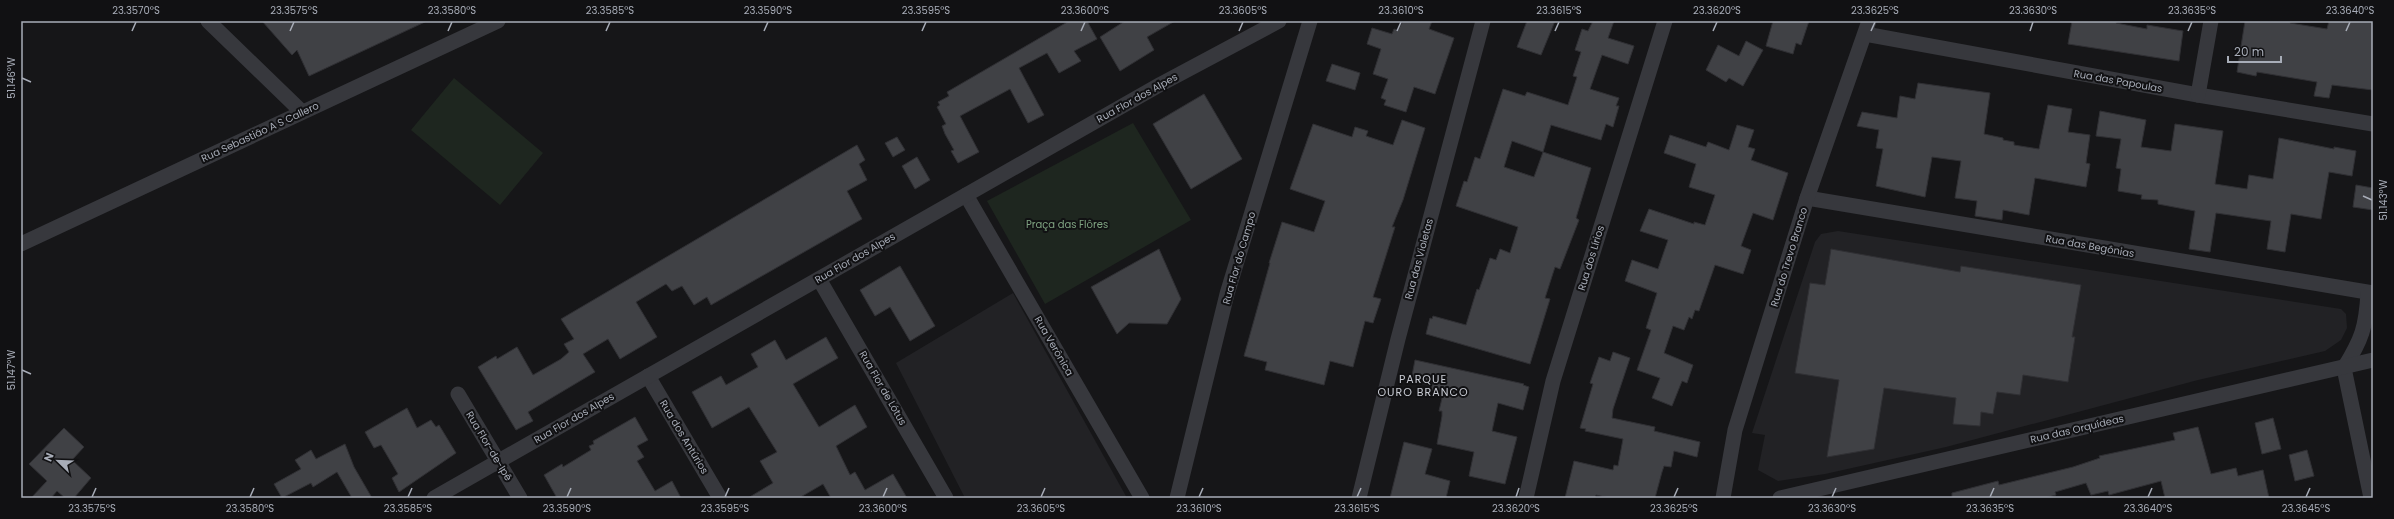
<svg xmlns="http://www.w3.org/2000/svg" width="2394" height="519" font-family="Poppins,sans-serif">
<rect width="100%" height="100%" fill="#161618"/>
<g fill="#222225">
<polygon points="1838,231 2341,309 2346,314 2347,328 2341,340 2325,351 2198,380 1946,447 1825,474 1778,481 1758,470 1765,435 1752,433 1815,242 1821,234"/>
<polygon points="1013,293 1127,498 965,498 896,363"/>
</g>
<g fill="#1e261f">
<polygon points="454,78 543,153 500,205 411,130"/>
<polygon points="1133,123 1191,220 1045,304 987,201"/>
</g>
<g fill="#404145" stroke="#303034" fill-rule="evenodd">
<polygon points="262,21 427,21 309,76 297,50 292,55"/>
<polygon points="1069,21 1087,21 1097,39 1074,51 1081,61 1059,73 1047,53 1019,68 1044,115 1028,123 1010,89 960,116 979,152 958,163 951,151 954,150 945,134 942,126 946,124 937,107 940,105 938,102 949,96 947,92"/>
<polygon points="1125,21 1175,21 1147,37 1154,50 1120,71 1100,37"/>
<polygon points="1403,21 1432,21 1429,29 1454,38 1435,94 1414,87 1406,112 1384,105 1386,100 1381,98 1388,79 1373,74 1381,49 1367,44 1372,28 1392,34 1394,29 1398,30"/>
<polygon points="1527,21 1555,21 1541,55 1517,47"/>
<path d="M 1593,21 L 1614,21 L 1608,38 L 1634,46 L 1628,64 L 1602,55 L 1590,89 L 1619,98 L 1616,106 L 1619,106 L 1613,127 L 1606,124 L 1601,140 L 1551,125 L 1543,152 L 1591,168 L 1576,218 L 1579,220 L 1560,269 L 1555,267 L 1545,298 L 1550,299 L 1530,364 L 1426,334 L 1430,318 L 1432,319 L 1433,316 L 1466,325 L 1477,289 L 1479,290 L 1490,258 L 1496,260 L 1500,249 L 1510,253 L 1518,227 L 1456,206 L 1464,181 L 1467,182 L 1475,157 L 1480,159 L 1503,89 L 1525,96 L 1527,92 L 1568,105 L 1577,77 L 1573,76 L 1581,52 L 1575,50 L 1582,29 L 1588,31 ZM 1512,141 L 1543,152 L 1534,177 L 1504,167 Z"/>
<polygon points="1773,21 1809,21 1801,45 1796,43 1793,54 1766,46"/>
<polygon points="2072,21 2116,21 2116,23 2147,29 2147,25 2183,31 2179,61 2068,44"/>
<polygon points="2245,21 2290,21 2290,23 2327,29 2329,21 2373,21 2373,90 2332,85 2329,98 2314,96 2317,82 2257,72 2256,76 2237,72"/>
<polygon points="1746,41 1763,50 1743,86 1729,78 1726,82 1706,70 1718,45 1739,56"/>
<polygon points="1332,64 1360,73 1355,90 1326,81"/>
<polygon points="1918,83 1990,93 1984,134 2003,138 2003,140 2014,142 2014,145 2039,149 2048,105 2072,109 2068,132 2090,135 2086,163 2090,164 2086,187 2035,178 2029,215 2003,210 2002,220 1975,216 1977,201 1955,198 1961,161 1932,157 1925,197 1876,186 1883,149 1876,148 1879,130 1857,126 1862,112 1897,118 1900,96 1915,99"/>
<polygon points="1204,94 1242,159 1191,189 1153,124"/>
<polygon points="2100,111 2146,120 2141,147 2171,151 2175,124 2223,131 2215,184 2247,189 2249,175 2273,179 2279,138 2334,149 2334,147 2356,151 2352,176 2329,172 2321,219 2291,214 2285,252 2267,249 2271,221 2216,213 2210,252 2189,249 2195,211 2158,204 2158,200 2141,199 2142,195 2118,191 2121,169 2116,168 2121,139 2096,136"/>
<polygon points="1402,120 1425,128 1403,200 1392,227 1395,227 1373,297 1381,299 1373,323 1365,321 1353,367 1330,361 1324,385 1265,370 1267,362 1244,356 1270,263 1269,263 1282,222 1314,232 1325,201 1290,189 1313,124 1352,137 1355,127 1368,131 1366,136 1393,145"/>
<polygon points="1737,125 1754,130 1748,147 1755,149 1751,160 1788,173 1773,220 1753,213 1741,246 1751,250 1743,274 1715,265 1699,311 1695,310 1692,319 1689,317 1684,330 1673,326 1664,353 1693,365 1687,383 1682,381 1672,406 1652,398 1660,378 1637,370 1651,330 1646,328 1657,293 1625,281 1632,260 1658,269 1668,240 1640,231 1649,209 1694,224 1694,222 1705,225 1715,195 1689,187 1696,164 1664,153 1670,135 1706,147 1708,142 1729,150"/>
<polygon points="897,137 905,150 893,157 885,143"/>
<polygon points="857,145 865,160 859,164 867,180 847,191 862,219 711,305 707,297 694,305 682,286 672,291 666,284 636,302 657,337 620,359 608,339 583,354 595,372 528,412 533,421 516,430 478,367 496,356 497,359 517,347 533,375 561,359 569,352 564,344 574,339 561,319"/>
<polygon points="917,157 930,180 915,189 902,166"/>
<polygon points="2356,185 2373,188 2373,210 2353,207"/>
<polygon points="1159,249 1181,299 1167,324 1129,323 1117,334 1091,287"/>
<polygon points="1831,249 1960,272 1961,266 2081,285 2072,337 2075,337 2068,382 2023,375 2020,395 1997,392 1993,414 1981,412 1980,426 1953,424 1956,398 1884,388 1874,449 1827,457 1839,380 1795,373 1810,283 1825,285"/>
<polygon points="900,266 935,326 910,341 890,307 875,316 860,290"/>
<polygon points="826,337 838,358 793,384 819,427 855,405 867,427 836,446 850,475 855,472 865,490 893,474 907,498 831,498 823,484 799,498 748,498 773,483 760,461 777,452 749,407 712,428 692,392 721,376 726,385 758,367 751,354 775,340 786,360"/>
<polygon points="1613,352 1630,358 1613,409 1612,418 1655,427 1654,431 1700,442 1697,457 1674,451 1671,467 1664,466 1662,472 1655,498 1609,498 1596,495 1595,498 1565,498 1574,461 1613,470 1614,465 1618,466 1623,439 1585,431 1586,429 1580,428 1593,384 1590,383 1599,357 1610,361"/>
<polygon points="1415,360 1524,384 1523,385 1529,387 1523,410 1498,403 1492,431 1517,437 1505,484 1469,476 1474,452 1437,444 1442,416 1442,411 1439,411 1443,394 1431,391 1432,386 1411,381"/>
<polygon points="407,408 417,428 431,420 436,427 439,425 456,453 399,492 392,478 398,474 381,445 374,448 365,432"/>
<polygon points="635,417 648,440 637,446 644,457 637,461 655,491 672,481 681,498 557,498 544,475 562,464 563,467 591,450 589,446 594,444 593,441"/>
<polygon points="2273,418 2281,449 2262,454 2255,423"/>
<polygon points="2198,427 2211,474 2236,468 2238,476 2263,470 2269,498 2165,498 2161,481 2109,495 2108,491 2091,495 2086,483 2055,492 2056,495 2045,498 1952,498 1952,493 1998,481 1999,485 2073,467 2100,458 2099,456 2175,440 2173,433"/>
<polygon points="64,428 84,447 72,460 91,478 74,498 65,498 57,491 51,498 31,498 47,481 29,464"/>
<polygon points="1404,442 1432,449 1425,474 1450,481 1446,498 1390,498"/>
<polygon points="345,444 354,467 372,498 352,498 337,472 313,487 311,483 282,498 274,484 301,469 295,460 311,450 316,459"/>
<polygon points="2307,450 2314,476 2295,481 2289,455"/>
</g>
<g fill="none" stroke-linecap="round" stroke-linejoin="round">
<g stroke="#37383d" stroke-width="15">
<polyline points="208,21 302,112"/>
<polyline points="1865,34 2198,95 2373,124"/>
<polyline points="2198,95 2211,21"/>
<polyline points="966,195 1142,498"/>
<polyline points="1807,198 2373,293"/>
<polyline points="21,244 498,21"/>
<polyline points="819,279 946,498"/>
<path d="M 2368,293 C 2366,327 2362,339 2344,368 L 2371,498"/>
<polyline points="648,376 720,498"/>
<polyline points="458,394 520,498"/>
<polyline points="434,498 1161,84 1279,21"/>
<polyline points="1177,498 1227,294 1310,21"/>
<polyline points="1359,498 1398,339 1483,21"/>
<polyline points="1526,498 1553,381 1665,21"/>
<polyline points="1723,498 1735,430 1807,198 1869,21"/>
<polyline points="1780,498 2373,360"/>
</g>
</g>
<path fill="none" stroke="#a8adb8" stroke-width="1.5" d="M 132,31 L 136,22M 290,31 L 294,22M 448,31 L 452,22M 606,31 L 610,22M 764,31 L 768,22M 922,31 L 926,22M 1081,31 L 1085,22M 1239,31 L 1243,22M 1397,31 L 1401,22M 1555,31 L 1559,22M 1713,31 L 1717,22M 1871,31 L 1875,22M 2030,31 L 2033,22M 2188,31 L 2192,22M 2346,31 L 2350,22M 22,78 L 31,82M 2363,196 L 2372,200M 22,370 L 31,374M 92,497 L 96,488M 250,497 L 254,488M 408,497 L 412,488M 567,497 L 571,488M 725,497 L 729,488M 883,497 L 887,488M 1041,497 L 1045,488M 1199,497 L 1203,488M 1357,497 L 1361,488M 1516,497 L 1519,488M 1674,497 L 1678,488M 1832,497 L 1836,488M 1990,497 L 1994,488M 2148,497 L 2152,488M 2306,497 L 2310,488"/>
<g text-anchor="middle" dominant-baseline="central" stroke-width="4" stroke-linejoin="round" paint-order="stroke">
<g font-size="10" fill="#a8adb8" stroke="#111113">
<text transform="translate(2118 81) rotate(10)">Rua das Papoulas</text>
<text transform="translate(1137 98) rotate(-29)">Rua Flor dos Alpes</text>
<text transform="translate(260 132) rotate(-25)">Rua Sebastião A S Callero</text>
<text transform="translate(2090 246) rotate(10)">Rua das Begônias</text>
<text transform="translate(1789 257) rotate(-73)">Rua do Trevo Branco</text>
<text transform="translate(855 258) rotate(-30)">Rua Flor dos Alpes</text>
<text transform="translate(1239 258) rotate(-74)">Rua Flor do Campo</text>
<text transform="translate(1591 258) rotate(-73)">Rua dos Lírios</text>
<text transform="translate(1419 259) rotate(-75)">Rua das Violetas</text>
<text transform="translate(1054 346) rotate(60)">Rua Verônica</text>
<text transform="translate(883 388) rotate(60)">Rua Flor de Lótus</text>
<text transform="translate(574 418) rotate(-30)">Rua Flor dos Alpes</text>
<text transform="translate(2077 429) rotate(-13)">Rua das Orquídeas</text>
<text transform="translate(684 437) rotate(59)">Rua dos Antúrios</text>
<text transform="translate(489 446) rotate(59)">Rua Flor-de-Ipê</text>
</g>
<g font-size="10" fill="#7fa381" stroke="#111113">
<text x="1067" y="224">Praça das Flôres</text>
</g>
<g font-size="11" letter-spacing="1" fill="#c9ccd4" stroke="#111113">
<text x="1423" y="379">PARQUE<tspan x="1423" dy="13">OURO BRANCO</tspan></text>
</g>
</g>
<rect width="2394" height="519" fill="none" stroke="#111113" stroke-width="44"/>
<g transform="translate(58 461) rotate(293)" stroke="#111113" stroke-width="3" paint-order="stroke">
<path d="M0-3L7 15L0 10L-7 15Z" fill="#a8adb8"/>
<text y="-6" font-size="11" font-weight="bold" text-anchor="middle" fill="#a8adb8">N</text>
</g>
<path d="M2228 56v6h53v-6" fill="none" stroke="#a8adb8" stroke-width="2"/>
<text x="2234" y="56" font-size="12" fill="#a8adb8" stroke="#111113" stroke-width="3" paint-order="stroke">20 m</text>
<rect x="22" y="22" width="2350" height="475" fill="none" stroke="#a8adb8" stroke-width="1.5"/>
<g font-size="10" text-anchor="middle" fill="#a8adb8">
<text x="136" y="14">23.3570°S</text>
<text x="294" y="14">23.3575°S</text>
<text x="452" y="14">23.3580°S</text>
<text x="610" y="14">23.3585°S</text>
<text x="768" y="14">23.3590°S</text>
<text x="926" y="14">23.3595°S</text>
<text x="1085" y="14">23.3600°S</text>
<text x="1243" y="14">23.3605°S</text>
<text x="1401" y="14">23.3610°S</text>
<text x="1559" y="14">23.3615°S</text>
<text x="1717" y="14">23.3620°S</text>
<text x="1875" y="14">23.3625°S</text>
<text x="2033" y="14">23.3630°S</text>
<text x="2192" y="14">23.3635°S</text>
<text x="2350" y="14">23.3640°S</text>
<text transform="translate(11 78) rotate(-90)" y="4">51.146°W</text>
<text transform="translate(2383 200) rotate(-90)" y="4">51.143°W</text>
<text transform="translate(11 370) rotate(-90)" y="4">51.147°W</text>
<text x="92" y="512">23.3575°S</text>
<text x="250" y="512">23.3580°S</text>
<text x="408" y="512">23.3585°S</text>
<text x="567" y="512">23.3590°S</text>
<text x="725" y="512">23.3595°S</text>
<text x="883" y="512">23.3600°S</text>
<text x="1041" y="512">23.3605°S</text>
<text x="1199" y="512">23.3610°S</text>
<text x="1357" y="512">23.3615°S</text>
<text x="1516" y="512">23.3620°S</text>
<text x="1674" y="512">23.3625°S</text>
<text x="1832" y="512">23.3630°S</text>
<text x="1990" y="512">23.3635°S</text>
<text x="2148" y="512">23.3640°S</text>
<text x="2306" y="512">23.3645°S</text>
</g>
</svg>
